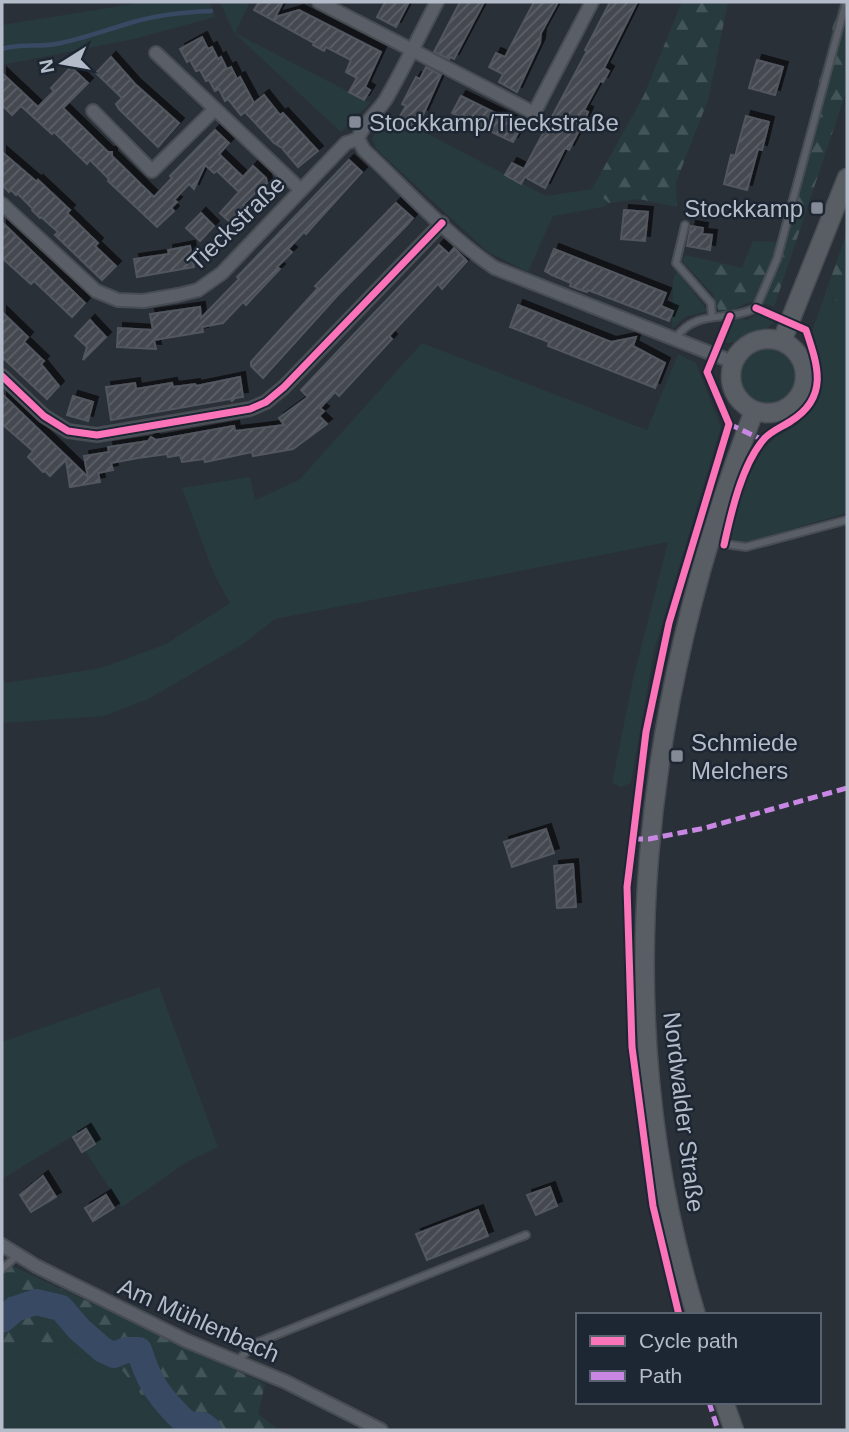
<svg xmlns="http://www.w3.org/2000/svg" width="849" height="1432" font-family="Helvetica,sans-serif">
<defs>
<pattern id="forest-firs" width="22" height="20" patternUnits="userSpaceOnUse" patternTransform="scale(1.75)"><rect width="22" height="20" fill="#273a3e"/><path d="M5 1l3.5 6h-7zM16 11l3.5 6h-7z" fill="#445559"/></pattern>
<pattern id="building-hatch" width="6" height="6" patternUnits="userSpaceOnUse" patternTransform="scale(1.75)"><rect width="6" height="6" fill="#444950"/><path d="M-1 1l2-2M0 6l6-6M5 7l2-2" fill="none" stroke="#5d6168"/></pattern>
<filter id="shadow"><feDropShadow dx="5" dy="-5" stdDeviation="0" flood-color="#0009"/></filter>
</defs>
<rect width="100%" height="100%" fill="#2a3038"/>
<g fill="#273a3e">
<polygon points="145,2 210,2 215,17 134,39 2,65 2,25"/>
<polygon points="220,2 250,2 235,33 370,103 341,132 234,33"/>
<polygon points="388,113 546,196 592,189 609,203 603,207 553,216 528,272 488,252 376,149 372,138"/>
<polygon points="677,271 708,311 685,317 672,329 673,280"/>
<polygon points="828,286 834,301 847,300 847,513 752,541 739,543 731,539 731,521 748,477 764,448 776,437 797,425 818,401 823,377 812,331"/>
<path d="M 757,314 L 776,320 C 764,334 742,343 724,343 L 736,316 L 741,316 L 746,321 Z"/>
<polygon points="422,343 647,430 678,354 696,363 721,427 654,651 631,783 621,787 612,783 633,679 668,542 275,619 243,644 148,699 104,716 2,723 2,677 6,683 101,668 166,644 230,603 214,574 182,488 250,477 255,500 299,480"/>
<circle cx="768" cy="376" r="28"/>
<polygon points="159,987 218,1147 187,1162 122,1207 85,1151 96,1144 86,1128 2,1179 2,1042"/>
<polygon points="29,1339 118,1365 161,1420 176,1430 2,1430 2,1370"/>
</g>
<g fill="url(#forest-firs)">
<polygon points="682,2 728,2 708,100 676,182 677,207 639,199 609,203 592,189 644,95"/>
<path d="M 839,2 L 847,2 L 847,89 L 774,307 C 742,293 746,311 719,312 L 713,294 L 682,261 L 685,255 L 742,268 L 753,241 L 778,242 Z"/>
<polygon points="847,232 847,300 834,301 828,286"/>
<polygon points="12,1266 265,1384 258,1414 279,1430 176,1430 161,1420 118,1365 29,1339 2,1370 2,1267"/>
</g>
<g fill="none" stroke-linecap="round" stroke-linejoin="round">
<path stroke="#384963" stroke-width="4.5" d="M 2,49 C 21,43 42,48 61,43 C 85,38 107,30 130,23 C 156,15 184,12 211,11"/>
<path stroke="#384963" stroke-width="26" d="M 2,1320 L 15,1309 L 36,1302 L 61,1308 L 79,1329 L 103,1350 L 114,1355 L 126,1350 L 139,1350 C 148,1378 155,1391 175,1412 C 185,1422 187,1426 203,1425 L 209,1430"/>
</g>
<g fill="url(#building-hatch)" stroke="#52575f" stroke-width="2" filter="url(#shadow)">
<polygon points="259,2 283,2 275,17 299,10 381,52 365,87 370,90 364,100 349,92 357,78 346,72 351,60 326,47 324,51 313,45 314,43 254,10"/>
<polygon points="385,2 409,2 396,27 377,17"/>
<polygon points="460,2 484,2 454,59 450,57 449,59 434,52"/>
<polygon points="534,2 558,2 541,33 540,43 517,92 499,82 503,74 489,67 496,53 505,57"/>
<polygon points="610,2 637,2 604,68 609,71 603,82 600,81 584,110 588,112 586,117 569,150 565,148 545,188 525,177 521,184 505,175 512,163 524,169 587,51 585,50"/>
<polygon points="202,37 208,49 212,47 218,59 221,57 227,69 231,67 237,79 240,77 254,103 264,95 280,115 283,113 318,151 298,167 282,148 274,143 245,112 241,115 228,99 225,101 219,89 215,91 209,80 206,81 200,70 196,71 190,60 187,62 180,49"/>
<polygon points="111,57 135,84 179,123 158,147 119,109 116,104 122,98 96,73"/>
<polygon points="757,60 783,67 775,95 749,88"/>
<polygon points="71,67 88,83 63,108 108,152 112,152 112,156 154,197 172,178 170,176 215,130 229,143 219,154 243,177 253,166 266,178 267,183 260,188 243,205 248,210 233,225 220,213 239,192 217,171 214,173 205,165 194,189 189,184 174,200 177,202 171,208 174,211 157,227 108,181 109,179 90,160 87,164 54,132 52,134 21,106 12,115 2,105 2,73 38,107 54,91 51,88"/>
<polygon points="426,67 441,75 423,115 419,113 413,126 399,118 406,106 402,104 416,77 420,79"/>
<polygon points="461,96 522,126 513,142 452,113"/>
<polygon points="746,116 769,122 762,150 758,149 747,190 724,184 731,155 735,156"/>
<polygon points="2,152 37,182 38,180 70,210 67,213 98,243 95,246 116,266 102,280 55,235 58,232 41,217 40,218 32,210 33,209 17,193 16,195 11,190 9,192 2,185"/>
<polygon points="349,160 362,172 306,234 304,232 288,249 292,252 277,267 280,269 246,305 243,302 223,323 202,327 203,332 154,340 156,349 117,347 118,328 153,330 150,314 200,307 201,318 239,279 237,277"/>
<polygon points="396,203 413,218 407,225 338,295 263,378 251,366 251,362 318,288 315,286"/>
<polygon points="624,210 648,212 645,241 621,239"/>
<polygon points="201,213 214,226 200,241 186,228"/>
<polygon points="2,222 85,303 72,317 34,281 31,284 2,258"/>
<polygon points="691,226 703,228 702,234 712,235 710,250 687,246"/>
<polygon points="439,245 449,254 454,248 467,261 442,289 438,284 389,336 392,339 339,396 335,392 320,408 324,411 319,416 327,424 293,449 253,456 252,452 205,462 204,459 182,462 180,455 168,457 167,454 138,458 111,463 113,470 98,473 100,482 70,487 66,460 50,476 45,471 43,472 28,457 33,451 2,424 2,394 88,477 84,456 109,452 108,447 148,441 151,437 156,440 234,426 235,431 284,425 279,418 308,397 301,390"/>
<polygon points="190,246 194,267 137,277 134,259 169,254 168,250"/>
<polygon points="554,249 666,293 661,306 673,311 669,321 588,290 587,292 578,289 570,286 571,283 552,275 545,271"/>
<polygon points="518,305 611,342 636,337 633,346 665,363 655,388 548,346 549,342 510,327"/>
<polygon points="2,312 28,337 24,342 44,361 41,364 59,386 47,399 2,357"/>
<polygon points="90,320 106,337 83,360 87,347 75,336"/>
<polygon points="240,377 243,397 235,398 232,401 230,399 111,420 106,387 135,383 136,389 172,383 173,387 195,384 196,386"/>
<polygon points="73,396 93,402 88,421 67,415"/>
<polygon points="546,829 554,853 512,867 504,842"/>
<polygon points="573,864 576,907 557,908 554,866"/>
<polygon points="86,1129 95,1144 82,1152 73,1137"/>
<polygon points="43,1176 56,1197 31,1212 20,1195"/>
<polygon points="550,1187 557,1206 536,1215 527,1195"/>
<polygon points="106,1195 114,1208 93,1221 85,1208"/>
<polygon points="478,1210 488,1236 427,1260 416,1234"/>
</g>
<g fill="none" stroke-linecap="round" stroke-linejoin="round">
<defs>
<g id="lane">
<polyline points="685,225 676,263 711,303 712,316"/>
<path d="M 675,339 C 696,308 726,323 756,308 L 777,259 L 846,2"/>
<polyline points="711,542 746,547 847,520"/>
<polyline points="2,1269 18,1255"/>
<polyline points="237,1361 256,1343 526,1235"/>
</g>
<g id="street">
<polyline points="319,2 534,113 592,2"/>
<polyline points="156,53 301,190"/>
<polyline points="93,111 152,171 215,109"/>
<path d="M 358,139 L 364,150 C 406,189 447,236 495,268 L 733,362"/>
<path d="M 358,139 C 363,123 377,113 386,99 C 404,68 420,34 437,2"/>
<polyline points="2,204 96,291 118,300 143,301 178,295 198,290 222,273 346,143 358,139"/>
<polyline points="2,376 44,416 68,431 97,435 250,409 266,402 284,387 442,223"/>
<polyline points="2,1245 36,1266 187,1341 286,1382 381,1430"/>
</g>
<g id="secondary">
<circle cx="768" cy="376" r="37"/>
<polyline points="782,341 847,178"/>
<path d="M 696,1315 C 604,1014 643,700 754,411"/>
<polyline points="724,1402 734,1430"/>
</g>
</defs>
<use href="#lane" stroke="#484c53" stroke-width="10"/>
<use href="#street" stroke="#484c53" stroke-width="16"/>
<use href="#secondary" stroke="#484c53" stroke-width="21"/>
<use href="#lane" stroke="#5a5e66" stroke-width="6"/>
<use href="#street" stroke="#5a5e66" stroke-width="12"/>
<use href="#secondary" stroke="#595d64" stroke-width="18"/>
<g stroke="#c787e3" stroke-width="5" stroke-dasharray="10 5" stroke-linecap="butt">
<polyline points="729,424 763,440"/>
<polyline points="633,839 649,839 705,828 847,788"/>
<polyline points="709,1402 718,1430"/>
</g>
<defs>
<g id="cycleway">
<polyline points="2,376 44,416 68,431 97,435 250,409 266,402 284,387 442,223"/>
<path d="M 724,545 C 731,513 742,464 764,439 C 771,431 782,427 791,421 C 829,397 818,366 806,330 L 756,308"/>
<polyline points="679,1315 653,1206 632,1047 627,887 646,732 669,623 729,424 707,372 730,316"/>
</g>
</defs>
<use href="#cycleway" stroke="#1d2633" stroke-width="11"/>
<use href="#cycleway" stroke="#fb73b8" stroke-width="7"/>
</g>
<g fill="#848b96" stroke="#1d2633" stroke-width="2.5">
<rect x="348" y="115" width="14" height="14" rx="3.5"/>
<rect x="810" y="201" width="14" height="14" rx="3.5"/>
<rect x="670" y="749" width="14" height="14" rx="3.5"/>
</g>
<g text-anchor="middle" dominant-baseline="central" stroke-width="5" stroke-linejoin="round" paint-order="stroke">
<g font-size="24" fill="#b4bcc9" stroke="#1d2633" text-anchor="start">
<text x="369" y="122">Stockkamp/Tieckstraße</text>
<text x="803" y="208" text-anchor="end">Stockkamp</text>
<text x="691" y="742">Schmiede<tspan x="691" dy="28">Melchers</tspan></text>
</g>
<g font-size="24" fill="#b4bcc9" stroke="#1d2633">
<text transform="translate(236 223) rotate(-44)">Tieckstraße</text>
<text transform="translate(684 1112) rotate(83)">Nordwalder Straße</text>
<text transform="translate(199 1320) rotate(24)">Am Mühlenbach</text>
</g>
</g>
<rect width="849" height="1432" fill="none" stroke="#b4bcc9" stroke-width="7"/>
<rect x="576" y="1313" width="245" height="91" fill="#1d2633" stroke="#59626f" stroke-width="2"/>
<rect x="590" y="1336" width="35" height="10" fill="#fb73b8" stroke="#59626f" stroke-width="2"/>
<text x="639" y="1348" font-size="21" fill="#b4bcc9">Cycle path</text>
<rect x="590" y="1371" width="35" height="10" fill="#c787e3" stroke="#59626f" stroke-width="2"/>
<text x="639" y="1383" font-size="21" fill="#b4bcc9">Path</text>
<g transform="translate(63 63) rotate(259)" stroke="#1d2633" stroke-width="5" paint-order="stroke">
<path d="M0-5L12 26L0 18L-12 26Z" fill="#b4bcc9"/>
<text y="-10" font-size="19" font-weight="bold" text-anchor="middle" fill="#b4bcc9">N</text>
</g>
</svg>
